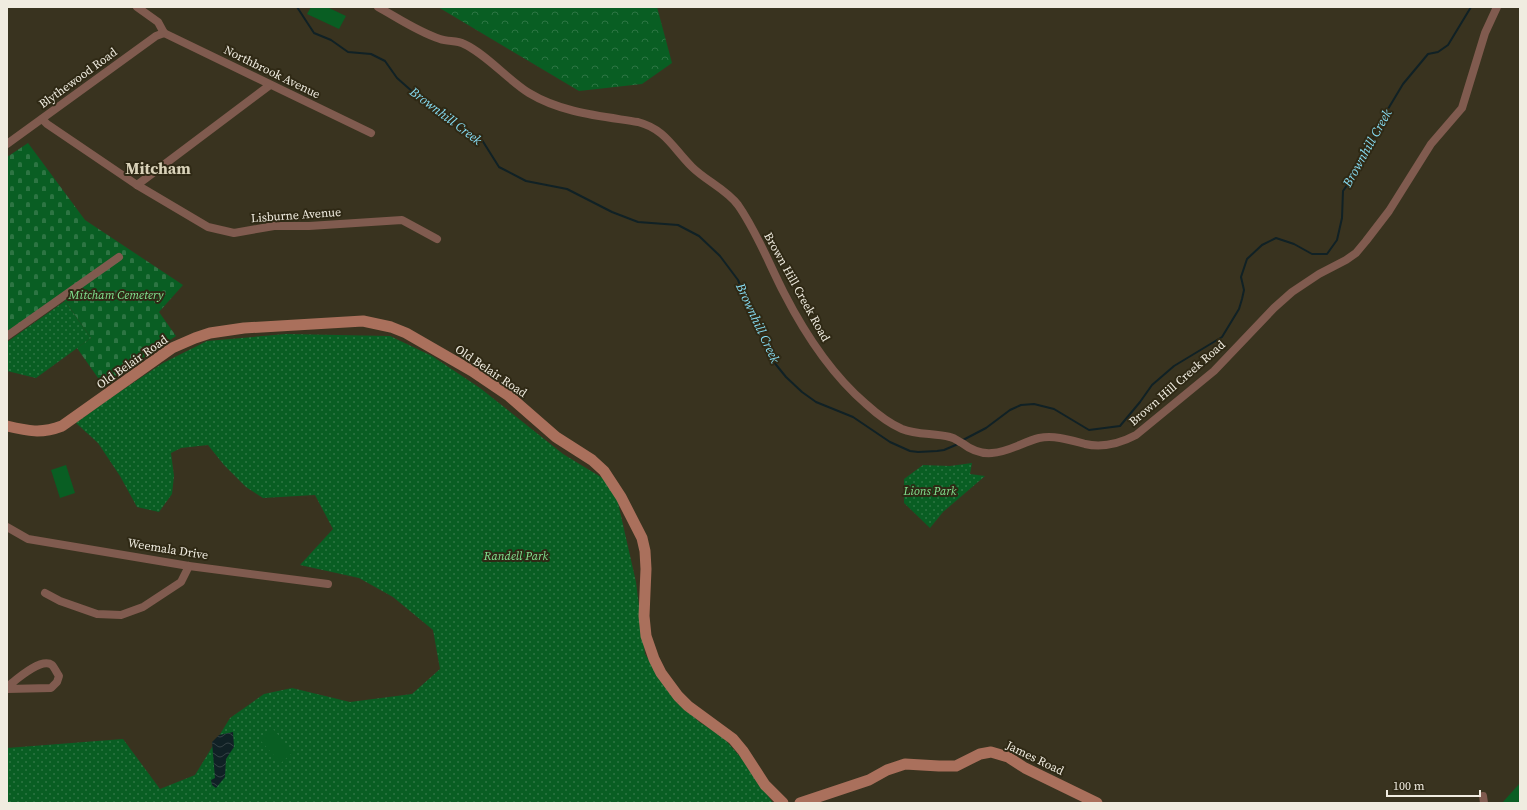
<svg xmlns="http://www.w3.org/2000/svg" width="1527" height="810" font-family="'Source Serif 4',serif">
<defs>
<pattern id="forest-crowns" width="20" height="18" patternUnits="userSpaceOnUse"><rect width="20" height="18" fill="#095e23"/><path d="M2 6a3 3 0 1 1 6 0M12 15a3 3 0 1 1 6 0" fill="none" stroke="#2d7543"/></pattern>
<pattern id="cemetery-stones" width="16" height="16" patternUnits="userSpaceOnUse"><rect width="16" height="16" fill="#095e23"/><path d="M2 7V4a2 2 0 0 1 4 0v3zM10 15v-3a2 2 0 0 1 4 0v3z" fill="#2d7543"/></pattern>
<pattern id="park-dots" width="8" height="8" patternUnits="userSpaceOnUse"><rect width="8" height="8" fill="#095e23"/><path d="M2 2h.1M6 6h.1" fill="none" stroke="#2d7543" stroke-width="1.8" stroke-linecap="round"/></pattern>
<pattern id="water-waves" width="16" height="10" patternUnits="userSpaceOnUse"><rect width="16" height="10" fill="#102125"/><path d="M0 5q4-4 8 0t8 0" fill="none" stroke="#334144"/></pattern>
</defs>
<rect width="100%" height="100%" fill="#39331f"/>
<polygon fill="url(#forest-crowns)" points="438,7 657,7 672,63 642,84 579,91"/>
<polygon fill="url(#cemetery-stones)" points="28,143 85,220 183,285 159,312 176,336 103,385 77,348 91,338 61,295 7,333 7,157"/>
<g fill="url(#park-dots)">
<polygon points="65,301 91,338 36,378 7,371 7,342"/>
<polygon points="286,334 390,336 432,356 480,388 563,454 614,485 636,582 645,654 669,692 699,722 721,735 743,760 773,803 7,803 7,748 123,739 160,789 195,775 230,718 264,694 292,688 350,702 412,694 440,669 433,630 393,597 359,578 300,565 333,529 315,495 263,498 246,487 224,465 208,445 181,448 171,453 174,476 172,494 159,512 137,507 120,476 98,443 76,423 109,399 163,363 207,341"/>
<polygon points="972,463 970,474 985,476 943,512 930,528 904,503 904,479 923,465 950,466"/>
</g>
<g fill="#095e23">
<polygon points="311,7 327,7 346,16 339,29 307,14"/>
<polygon points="66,465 75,493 60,498 51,470"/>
<polygon points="273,729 293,752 281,763 260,740"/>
<polygon points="1520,783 1520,803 1502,803"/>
</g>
<polygon fill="url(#water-waves)" points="233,732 234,747 226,759 225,777 216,788 212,785 211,780 215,778 212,742 219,735"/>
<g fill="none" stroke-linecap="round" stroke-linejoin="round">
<g stroke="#102125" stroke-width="2">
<polyline points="297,7 314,33 331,40 348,52 371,54 385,61 397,78 414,93 449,117 463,130 482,140 499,167 526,181 567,189 612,212 638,222 678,225 699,236 720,256 738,280 764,344 773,361 786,377 802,392 816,402 853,417 890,442 910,451 918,452 937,451 944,450 958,444"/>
<polyline points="963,440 986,428 1010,410 1021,405 1034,404 1054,409 1089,430 1120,426 1140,402 1152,385 1174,366 1222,337 1239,309 1242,299 1244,290 1241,277 1247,259 1262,245 1276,238 1294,244 1312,254 1327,254 1337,240 1342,218 1343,191 1357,171 1363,154 1370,147 1376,129 1403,84 1428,54 1438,52 1448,45 1471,7"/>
</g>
<g stroke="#805b4f" stroke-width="8">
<polyline points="137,7 158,22 164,33"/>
<path d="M 378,7 C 398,18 418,32 440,39 C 448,42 457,40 464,44 C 486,54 508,80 529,93 C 562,113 601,116 638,122 C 665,129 673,148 692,167 C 706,181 726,189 738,205 C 757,232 769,264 784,293 C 805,334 831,374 866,404 C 877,414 888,423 902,429 C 917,435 934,433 950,437 C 955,438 958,441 962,443 C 971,450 980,454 992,453 C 1009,452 1023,442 1039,438 C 1055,435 1070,440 1085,444 C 1103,448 1119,444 1136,435 L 1214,371 L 1274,308 L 1292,292 L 1319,274 L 1346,260 L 1356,253 L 1366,241 L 1389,211 L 1431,144 L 1462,108 L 1485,33 L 1497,7"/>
<polyline points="164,33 371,133"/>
<polyline points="42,119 47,124 137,185 208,227 234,233 274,226 309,226 402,220 437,239"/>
<polyline points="7,144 156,36 164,33"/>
<polyline points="137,185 270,85"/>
<polyline points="7,336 119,257"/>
<polyline points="7,527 28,539 189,566 328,584"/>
<polyline points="45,593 60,601 97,614 121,615 143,607 181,582 189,566"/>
<path d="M 7,687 C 16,680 41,657 52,665 C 54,667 57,673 59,676 L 57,682 L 51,688 L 7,689"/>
<polyline points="1483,796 1484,803"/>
</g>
<g stroke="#aa705c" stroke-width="11">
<path d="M 7,426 C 28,431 41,434 62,426 L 172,348 L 195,338 L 210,333 L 244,328 L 363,321 L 391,327 L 406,333 L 472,371 L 509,396 L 556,437 L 592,460 L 604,471 L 621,497 L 642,538 L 645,551 L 646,569 L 644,616 L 646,636 L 654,659 L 661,673 L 678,696 L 688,706 L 733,739 L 743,751 L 765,785 L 783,803"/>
<polyline points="800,803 869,780 887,770 905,764 939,766 956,766 980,754 991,752 1008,757 1025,768 1097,803"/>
</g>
</g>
<g text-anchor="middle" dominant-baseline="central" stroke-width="4" stroke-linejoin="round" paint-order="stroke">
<g font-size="12" fill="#f0ece0" stroke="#2f2915">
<text transform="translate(272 72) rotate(26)">Northbrook Avenue</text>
<text transform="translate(78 78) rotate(-36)">Blythewood Road</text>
<text transform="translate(296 215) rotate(-4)">Lisburne Avenue</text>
<text transform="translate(797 287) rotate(61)">Brown Hill Creek Road</text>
<text transform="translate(132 362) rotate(-35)">Old Belair Road</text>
<text transform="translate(491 371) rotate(34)">Old Belair Road</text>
<text transform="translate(1177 383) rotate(-41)">Brown Hill Creek Road</text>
<text transform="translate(168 549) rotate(9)">Weemala Drive</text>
<text transform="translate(1035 758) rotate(26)">James Road</text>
</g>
<g font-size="12" font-style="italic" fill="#83e592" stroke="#2f2915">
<text x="116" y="295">Mitcham Cemetery</text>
<text x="930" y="491">Lions Park</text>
<text x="516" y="556">Randell Park</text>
</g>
<g font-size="13" font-style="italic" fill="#87ddf4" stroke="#2f2915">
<text transform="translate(446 116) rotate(37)">Brownhill Creek</text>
<text transform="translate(1367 148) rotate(-61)">Brownhill Creek</text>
<text transform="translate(758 323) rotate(65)">Brownhill Creek</text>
</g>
<g font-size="16" font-weight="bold" fill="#d9d2b9" stroke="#2f2915">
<text x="158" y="168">Mitcham</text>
</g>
</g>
<rect width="1527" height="810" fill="none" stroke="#f0ece0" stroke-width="16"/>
<path d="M1387 790v6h93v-6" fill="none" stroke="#f0ece0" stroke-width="2"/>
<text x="1393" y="790" font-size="12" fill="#f0ece0" stroke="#2f2915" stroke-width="3" paint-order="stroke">100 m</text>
</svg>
